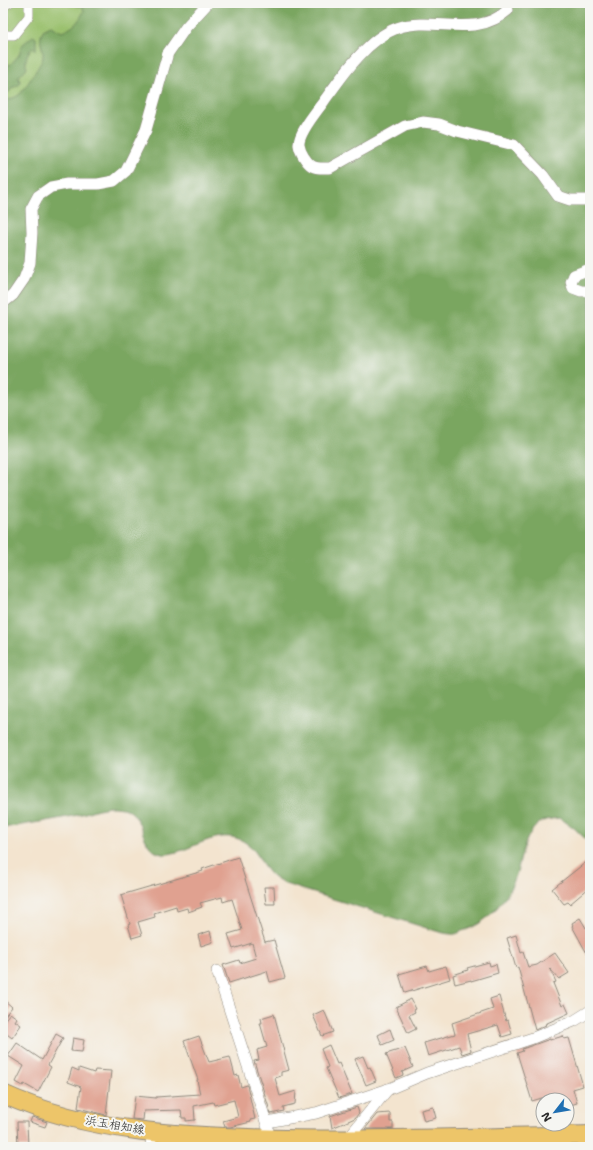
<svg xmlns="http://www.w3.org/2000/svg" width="593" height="1150" font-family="'Shantell Sans','Klee One',sans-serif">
<rect width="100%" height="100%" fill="#f6f6f2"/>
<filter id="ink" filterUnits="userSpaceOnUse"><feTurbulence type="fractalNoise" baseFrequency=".025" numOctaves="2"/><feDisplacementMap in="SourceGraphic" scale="8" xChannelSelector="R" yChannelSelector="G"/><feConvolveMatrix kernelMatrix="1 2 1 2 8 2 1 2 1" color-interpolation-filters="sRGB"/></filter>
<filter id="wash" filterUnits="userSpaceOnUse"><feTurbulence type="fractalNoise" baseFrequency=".012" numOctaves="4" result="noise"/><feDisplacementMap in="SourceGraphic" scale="16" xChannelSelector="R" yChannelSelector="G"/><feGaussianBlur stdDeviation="0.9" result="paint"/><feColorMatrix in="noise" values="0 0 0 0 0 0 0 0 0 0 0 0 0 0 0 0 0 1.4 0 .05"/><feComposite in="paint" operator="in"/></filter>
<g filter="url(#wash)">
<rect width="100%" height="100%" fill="#f3e4cf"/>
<polygon fill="#99c06c" stroke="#62764c" points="3,3 140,3 3,116"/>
<g fill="#7aa660" stroke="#526846">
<path d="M 70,3 L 590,3 L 590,843 L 574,828 L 560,818 C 552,819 544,819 537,825 C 523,837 521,862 515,878 C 506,901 486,925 462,931 C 459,933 454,935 451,934 C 446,934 440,932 436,931 L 285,884 C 278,881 272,877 268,872 C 260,861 256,848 243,841 C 223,830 202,843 183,850 C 176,852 169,855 162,854 C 140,850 145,819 128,810 C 122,807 111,806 104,808 C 95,809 87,813 78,815 C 53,820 28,824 3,828 L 3,103 C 8,99 16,98 20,94 C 24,90 43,61 43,57 C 44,46 37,43 43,30 L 51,26 L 62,32 C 74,27 78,23 84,11 L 82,6 L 77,6 Z"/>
<path d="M 33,36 L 36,38 L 36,50 L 33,48 C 27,51 24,62 27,68 L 18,77 L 20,81 L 19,85 L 12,88 L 9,92 L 5,92 L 3,93 L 3,67 L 11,64 L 19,55 L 22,45 Z"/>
</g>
<g id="blocks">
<g fill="#e0a190">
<polygon points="238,857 265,942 274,940 285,978 270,982 267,971 229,983 223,965 239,960 240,963 256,958 252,943 233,949 228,934 242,930 232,899 223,902 222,897 200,903 202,907 188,912 187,908 177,911 176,906 154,913 155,917 138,922 142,935 132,938 128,925 130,924 121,895 203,871 202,869"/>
<polygon points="590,859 590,887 570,904 568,902 564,904 552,889"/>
<polygon points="264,887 274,887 275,904 266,904"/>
<polygon points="580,918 586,928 588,927 590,931 590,935 586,937 590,942 590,959 572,926 573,925 572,923"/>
<polygon points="210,931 213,942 201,946 198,935"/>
<polygon points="516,935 521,953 523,952 528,967 537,965 555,953 569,973 559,979 550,969 556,982 553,983 562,1006 565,1004 569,1013 545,1024 546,1025 535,1030 518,967 516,968 507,938"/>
<polygon points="489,962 490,966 496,964 498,973 471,981 471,980 455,984 453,975 468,970 467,968"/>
<polygon points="427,966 429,971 446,966 450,979 405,993 399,974"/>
<polygon points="499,996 506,1021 508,1020 512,1034 502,1037 498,1025 467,1034 471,1051 462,1054 459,1046 428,1056 424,1043 455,1034 452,1023 493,1009 490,999"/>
<polygon points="3,999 12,1007 3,1018"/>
<polygon points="411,999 416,1009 414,1010 415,1012 409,1015 416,1029 408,1033 396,1007"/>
<polygon points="324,1010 333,1032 322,1036 313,1015"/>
<polygon points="10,1013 17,1018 15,1021 21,1025 12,1038 3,1031 3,1022"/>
<polygon points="274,1014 289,1070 281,1072 281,1076 275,1078 280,1096 296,1091 295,1104 283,1107 284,1111 271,1114 254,1061 259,1060 257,1050 267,1047 260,1023 262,1023 261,1018"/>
<polygon points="390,1029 394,1040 382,1045 378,1035"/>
<polygon points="56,1034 63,1038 48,1065 51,1067 38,1092 24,1084 23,1086 16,1082 24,1066 8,1056 17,1043 42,1060"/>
<polygon points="199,1036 209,1062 230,1057 235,1076 238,1075 241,1087 247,1085 255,1119 250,1120 251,1122 230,1127 225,1127 223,1121 238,1117 234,1100 214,1105 213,1102 194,1106 195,1120 186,1121 186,1118 182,1118 181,1110 144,1111 143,1120 132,1119 135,1096 156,1098 156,1097 200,1094 197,1080 198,1080 184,1041"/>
<polygon points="563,1036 564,1039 569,1038 583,1086 573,1089 577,1103 567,1106 567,1100 542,1100 542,1098 532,1101 517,1053 523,1051 522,1049 550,1039 550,1040"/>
<polygon points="73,1038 84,1040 82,1052 71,1051"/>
<polygon points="329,1045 337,1064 339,1063 352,1094 339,1098 326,1068 328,1067 321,1049"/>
<polygon points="405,1048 413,1067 402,1072 403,1075 396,1078 386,1054"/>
<polygon points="363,1056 368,1068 370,1067 376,1081 366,1085 355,1059"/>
<polygon points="72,1068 79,1071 79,1068 94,1073 95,1070 111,1071 106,1115 78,1108 81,1087 68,1082"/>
<polygon points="357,1107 359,1113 355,1118 332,1128 330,1116"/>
<polygon points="433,1107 436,1118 424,1121 421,1110"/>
<polygon points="390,1113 390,1122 393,1122 393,1129 365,1129 377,1114"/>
<polygon points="32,1117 47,1122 45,1127 30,1122"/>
<polygon points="17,1122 27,1122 28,1147 18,1147"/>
</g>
</g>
</g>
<g filter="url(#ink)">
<use href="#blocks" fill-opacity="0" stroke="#8f887d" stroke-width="1"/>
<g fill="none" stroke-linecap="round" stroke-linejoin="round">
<defs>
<g id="pedestrian">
<polyline points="3,6 9,3"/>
<polyline points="3,32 6,35 14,35 29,16 29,3"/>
</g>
<g id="minor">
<path d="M 506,3 L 508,10 C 475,40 434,15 397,28 C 367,39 342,76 324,101 C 317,111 298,133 299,145 C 300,152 306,162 312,166 C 317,169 324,168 330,168 L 405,126 L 423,122 L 439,124 L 457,131 L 514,145 L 543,175 L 558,196 L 570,200 L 590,200"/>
<polyline points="590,269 574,275 571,282 573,288 581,291 590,291"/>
<polyline points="3,303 13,295 24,279 30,263 32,233 31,209 38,196 51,187 67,184 98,184 114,181 126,171 146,130 168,53 186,27 208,3"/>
<polyline points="217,971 268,1128"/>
<polyline points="267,1122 316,1113 389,1089 427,1073 533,1038 574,1021 590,1011"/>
<polyline points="345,1142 388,1089"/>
<polyline points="151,1147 152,1132"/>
</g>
<path id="primary" d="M 3,1094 C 91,1134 190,1137 285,1139 C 386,1141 488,1137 590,1135"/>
</defs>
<use href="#pedestrian" stroke="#8f887d" stroke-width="10"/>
<use href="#minor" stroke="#8f887d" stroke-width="12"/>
<use href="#primary" stroke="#8f887d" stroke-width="20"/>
<use href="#pedestrian" stroke="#fff" stroke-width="9"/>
<use href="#minor" stroke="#fff" stroke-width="11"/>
<use href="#primary" stroke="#edc569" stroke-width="18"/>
</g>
</g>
<g text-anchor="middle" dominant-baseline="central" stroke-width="4" stroke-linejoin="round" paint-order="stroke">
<g font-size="12" fill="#2b2b2b" stroke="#f6f6f2">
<text transform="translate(115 1125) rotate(10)">浜玉相知線</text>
</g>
</g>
<rect width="593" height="1150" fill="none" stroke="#f6f6f2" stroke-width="16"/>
<g transform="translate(555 1112) rotate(239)"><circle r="19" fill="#f6f6f2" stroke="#a5a5a2"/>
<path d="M0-3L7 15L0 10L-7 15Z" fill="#1f6fb2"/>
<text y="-6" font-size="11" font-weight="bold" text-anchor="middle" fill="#2b2b2b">N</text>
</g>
</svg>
